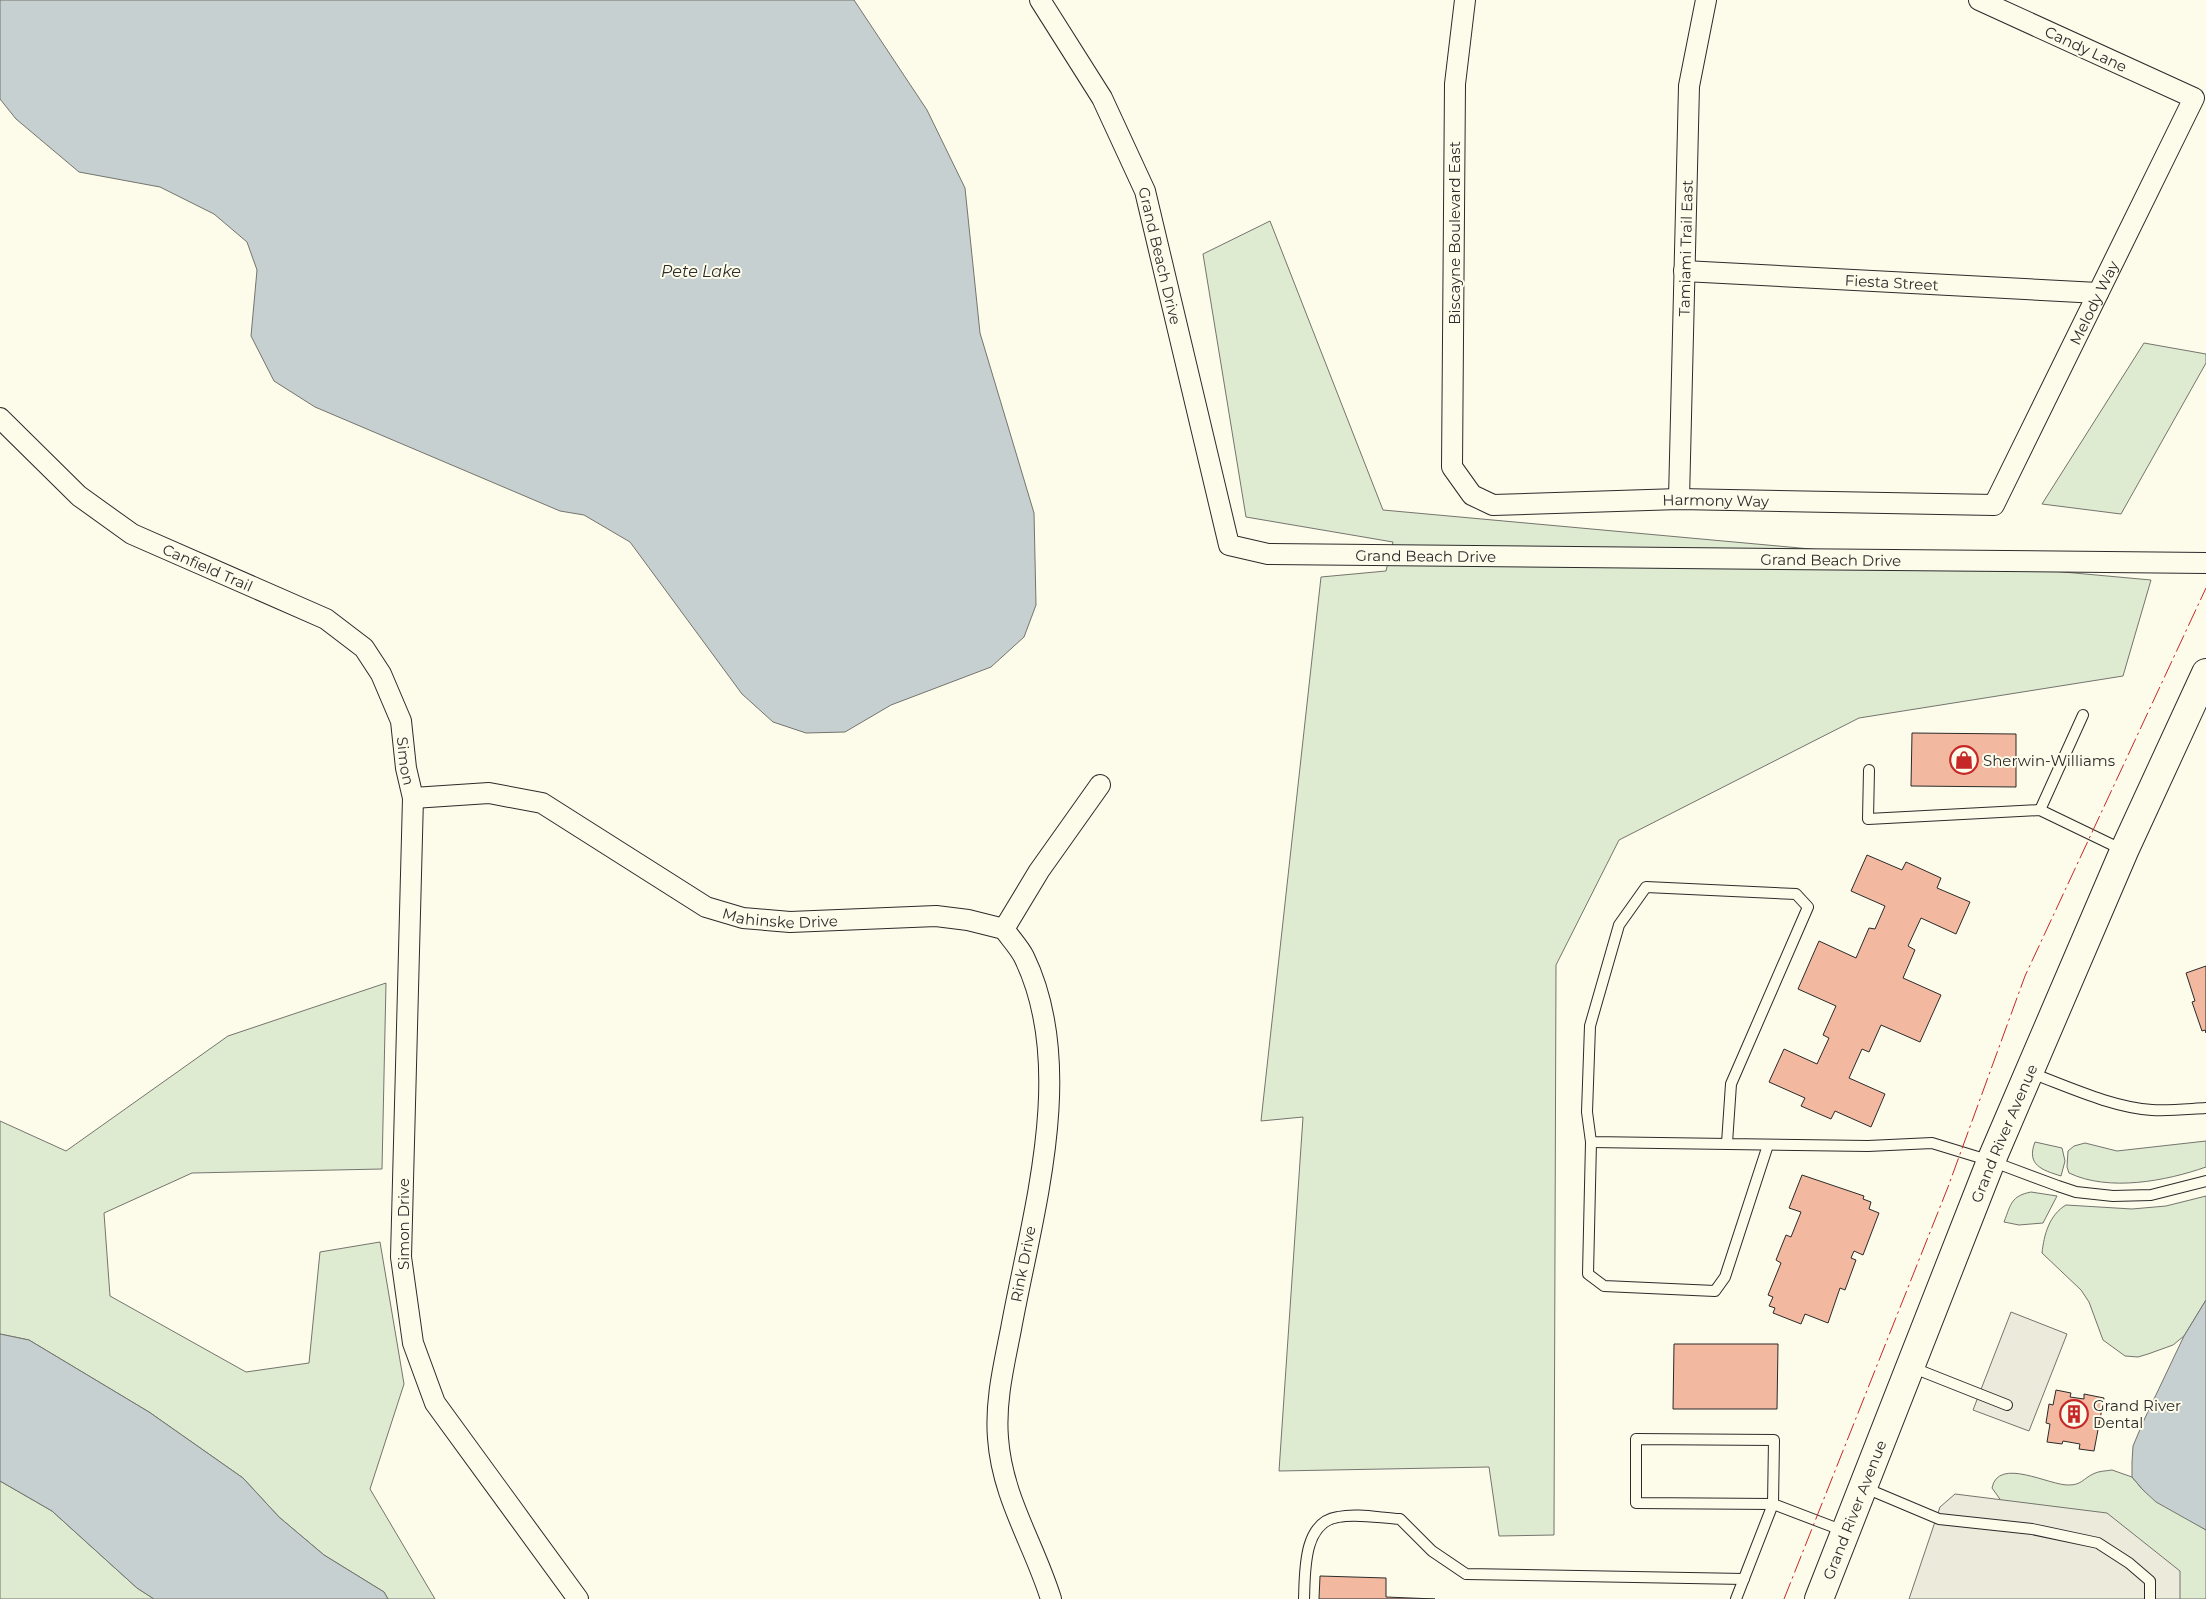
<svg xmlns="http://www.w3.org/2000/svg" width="2206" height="1599" font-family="Montserrat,sans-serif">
<rect width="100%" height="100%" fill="#fdfbea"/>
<g fill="#deebd1" stroke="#74746e">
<polygon points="1270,221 1383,510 2151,580 2123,676 1859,718 1619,840 1556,965 1554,1535 1499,1536 1489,1467 1279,1471 1303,1117 1261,1121 1321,577 1386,571 1393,542 1246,517 1203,254"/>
<polygon points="2144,343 2206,354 2206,363 2121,514 2042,504"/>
<polygon points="386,983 382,1169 192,1173 104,1213 110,1296 246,1372 309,1363 320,1252 380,1242 404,1384 370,1489 435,1599 388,1599 384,1592 324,1555 279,1517 243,1478 149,1412 29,1340 0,1334 0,1121 66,1151 228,1036"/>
<path d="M 2206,1141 L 2206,1167 C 2166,1181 2109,1192 2069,1173 L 2067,1167 L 2068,1151 L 2074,1146 L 2085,1143 L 2117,1151 Z"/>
<path d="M 2035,1142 L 2062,1148 L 2065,1161 L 2061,1176 C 2042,1170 2026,1165 2035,1142 Z"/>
<path d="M 2031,1192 L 2057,1196 L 2043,1223 L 2019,1225 L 2004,1222 C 2011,1204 2011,1196 2031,1192 Z"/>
<path d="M 2206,1196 L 2206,1300 L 2184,1336 L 2173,1345 L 2148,1354 L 2138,1357 L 2125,1356 L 2103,1340 L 2089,1302 L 2081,1290 L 2042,1253 C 2044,1235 2049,1215 2066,1205 L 2132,1209 L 2166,1206 Z"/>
<path d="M 2112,1470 L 2132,1477 L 2143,1490 L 2206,1530 L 2206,1599 L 2176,1599 L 2002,1502 L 1992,1488 C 1998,1456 2050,1486 2069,1485 C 2081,1485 2083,1479 2093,1474 C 2098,1471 2106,1471 2112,1470 Z"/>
<polygon points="0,1481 52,1511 137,1588 154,1599 0,1599"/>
</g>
<g fill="#eceadb" stroke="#74746e">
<polygon points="2011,1312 2067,1334 2029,1431 1973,1410"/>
<polygon points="1955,1494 2107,1513 2180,1571 2180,1599 1909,1599 1940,1507"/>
</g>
<g fill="#c7d0d0" stroke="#74746e">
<polygon points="0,0 854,0 927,110 965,188 980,333 1034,513 1036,605 1024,637 991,667 891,705 845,732 806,733 773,722 742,694 630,542 584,515 560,511 315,407 274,381 251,336 257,270 247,242 214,214 160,187 79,172 16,119 0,99"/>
<polygon points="2206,1300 2206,1530 2156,1502 2143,1490 2132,1477 2132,1462 2133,1446 2144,1420 2184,1336"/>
<polygon points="0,1334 29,1340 149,1412 243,1478 279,1517 324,1555 384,1592 388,1599 154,1599 137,1588 52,1511 0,1481"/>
</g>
<g fill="#f2b8a0" stroke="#2b2b2b">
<polygon points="1912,733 2016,734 2016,787 1911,786"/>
<polygon points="1867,855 1902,870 1906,862 1941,878 1937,888 1970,902 1956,934 1921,918 1908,946 1915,950 1903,978 1941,995 1920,1042 1881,1025 1869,1052 1862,1049 1849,1078 1885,1094 1871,1127 1835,1111 1831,1119 1801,1106 1805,1098 1769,1082 1784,1049 1817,1064 1829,1038 1823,1035 1836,1006 1798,989 1819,941 1856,958 1869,928 1875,929 1885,906 1851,891"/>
<polygon points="2206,966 2206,1033 2205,1030 2202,1031 2192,1002 2195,1001 2186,973"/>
<polygon points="1802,1175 1864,1196 1863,1199 1871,1202 1869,1209 1879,1213 1863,1255 1854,1251 1851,1258 1856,1260 1845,1290 1840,1288 1828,1323 1805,1314 1801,1324 1773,1313 1775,1308 1769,1306 1773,1297 1768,1295 1781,1263 1776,1260 1786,1235 1791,1237 1801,1212 1789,1208"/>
<polygon points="1674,1344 1778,1344 1777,1409 1673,1409"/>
<polygon points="2056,1390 2071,1393 2070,1397 2084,1399 2084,1394 2104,1398 2094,1451 2079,1449 2080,1444 2063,1441 2062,1444 2047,1442 2050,1424 2046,1423 2049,1404 2053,1405"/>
<polygon points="1320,1576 1386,1578 1386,1597 1435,1599 1319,1599"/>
</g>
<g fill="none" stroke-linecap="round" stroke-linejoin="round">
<defs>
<g id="lane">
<polyline points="1869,770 1868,819 2040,810 2123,850"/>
<polyline points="2040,810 2083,715"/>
<path d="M 2031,1073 C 2069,1087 2111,1107 2152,1110 C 2170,1111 2188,1109 2206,1108"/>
<polyline points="1591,1142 1588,1274 1604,1286 1715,1291 1725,1277 1768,1145"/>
<polyline points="1727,1143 1731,1084 1808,907 1796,894 1646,887 1619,925 1590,1026 1587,1112 1591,1142 1868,1146 1932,1143 1991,1161 2058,1186 2076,1192 2113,1196 2151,1195 2206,1181"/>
<polyline points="1911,1367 2007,1405"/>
<polyline points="1863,1487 1939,1519 2032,1529 2098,1543 2129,1563 2150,1581 2150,1599"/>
<path d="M 1304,1599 C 1305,1572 1303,1522 1338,1517 C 1357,1513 1380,1518 1400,1519 L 1432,1551 L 1466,1574 L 1744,1579"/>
<polyline points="1736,1599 1773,1504 1774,1440 1636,1439 1636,1503 1773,1504 1844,1531"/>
</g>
<g id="street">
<path id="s1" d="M 1040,0 L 1102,98 L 1145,191 L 1229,545 L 1268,554 L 2206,563"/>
<path id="s2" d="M 1465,0 L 1455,84 L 1452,467 L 1472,495 L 1493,505 L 1679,499 L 1994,505 L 2194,98 L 1979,0"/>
<path id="s3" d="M 1684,271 L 2098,293"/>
<path id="s4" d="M 0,418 L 79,496 L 132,534 L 326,619 L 364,648 L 381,674 L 401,721 L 406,768 L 413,798 L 401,1257 L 413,1343 L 435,1403 L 578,1599"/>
<path id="s5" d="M 1679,499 L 1689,86 L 1706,0"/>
<path id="s6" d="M 413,798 L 489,793 L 542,803 L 706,907 L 743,918 L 790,922 L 936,916 L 968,920 L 1004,929"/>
<path d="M 1004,929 C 1010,938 1019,947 1024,957 C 1078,1068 1032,1214 1011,1329 C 1004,1365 995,1401 998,1438 C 1002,1497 1034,1544 1051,1599"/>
<polyline points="1004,929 1039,871 1100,785"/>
</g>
<g id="secondary">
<path id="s7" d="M 1819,1599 L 1991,1161 L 2124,851 L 2206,673"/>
</g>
</defs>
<use href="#lane" stroke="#2b2b2b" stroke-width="12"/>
<use href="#street" stroke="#2b2b2b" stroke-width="22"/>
<use href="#secondary" stroke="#2b2b2b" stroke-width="30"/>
<use href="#lane" stroke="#fdfbea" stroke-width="10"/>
<use href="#street" stroke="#fdfbea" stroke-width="20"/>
<use href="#secondary" stroke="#fdfbea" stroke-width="28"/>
<polyline stroke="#c62828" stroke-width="1" stroke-dasharray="18 4 2.5 4" stroke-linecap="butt" points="1784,1599 1948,1187 2025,976 2206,588"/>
</g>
<defs>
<symbol id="shop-ring" viewBox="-11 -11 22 22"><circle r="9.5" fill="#fdfbea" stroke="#c62828" stroke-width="1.5"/><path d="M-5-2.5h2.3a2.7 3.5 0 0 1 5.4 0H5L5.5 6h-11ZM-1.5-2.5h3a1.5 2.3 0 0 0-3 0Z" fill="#c62828"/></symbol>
<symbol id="building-ring" viewBox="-11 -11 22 22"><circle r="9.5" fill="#fdfbea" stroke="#c62828" stroke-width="1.5"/><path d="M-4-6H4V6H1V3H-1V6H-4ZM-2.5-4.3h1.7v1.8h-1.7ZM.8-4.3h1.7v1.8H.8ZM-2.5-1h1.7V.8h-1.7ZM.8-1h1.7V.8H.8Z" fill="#c62828"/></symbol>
</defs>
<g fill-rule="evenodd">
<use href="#shop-ring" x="1948" y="744" width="32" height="32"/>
<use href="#building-ring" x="2058" y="1398" width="32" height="32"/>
</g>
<g text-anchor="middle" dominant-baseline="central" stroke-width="4" stroke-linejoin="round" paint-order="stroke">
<g font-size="15" fill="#2b2b2b" stroke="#fdfbea">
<text transform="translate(2086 49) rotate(25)">Candy Lane</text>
<text transform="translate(1454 233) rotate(-90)">Biscayne Boulevard East</text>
<text stroke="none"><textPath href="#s5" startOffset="251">Tamiami Trail East</textPath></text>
<text stroke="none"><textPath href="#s1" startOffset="285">Grand Beach Drive</textPath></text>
<text stroke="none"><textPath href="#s3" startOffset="208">Fiesta Street</textPath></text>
<text stroke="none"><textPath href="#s2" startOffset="1252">Melody Way</textPath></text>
<text stroke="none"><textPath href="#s2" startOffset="748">Harmony Way</textPath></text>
<text stroke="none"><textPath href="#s1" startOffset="780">Grand Beach Drive</textPath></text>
<text stroke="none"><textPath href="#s1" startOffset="1185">Grand Beach Drive</textPath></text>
<text stroke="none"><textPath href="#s4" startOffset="259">Canfield Trail</textPath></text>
<text stroke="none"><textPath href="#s4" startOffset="558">Simon</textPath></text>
<text stroke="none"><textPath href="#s6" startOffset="400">Mahinske Drive</textPath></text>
<text stroke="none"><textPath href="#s7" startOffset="501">Grand River Avenue</textPath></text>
<text transform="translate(403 1224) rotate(-90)">Simon Drive</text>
<text transform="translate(1023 1264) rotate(-79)">Rink Drive</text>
<text stroke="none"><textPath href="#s7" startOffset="96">Grand River Avenue</textPath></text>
</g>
<g font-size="15" fill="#2b2b2b" stroke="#fdfbea" text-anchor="start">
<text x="1983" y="760">Sherwin-Williams</text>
<text x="2093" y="1405">Grand River<tspan x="2093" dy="17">Dental</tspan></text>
</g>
<g font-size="16" font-style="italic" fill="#2b2b2b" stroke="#fdfbea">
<text x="701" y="271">Pete Lake</text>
</g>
</g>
</svg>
